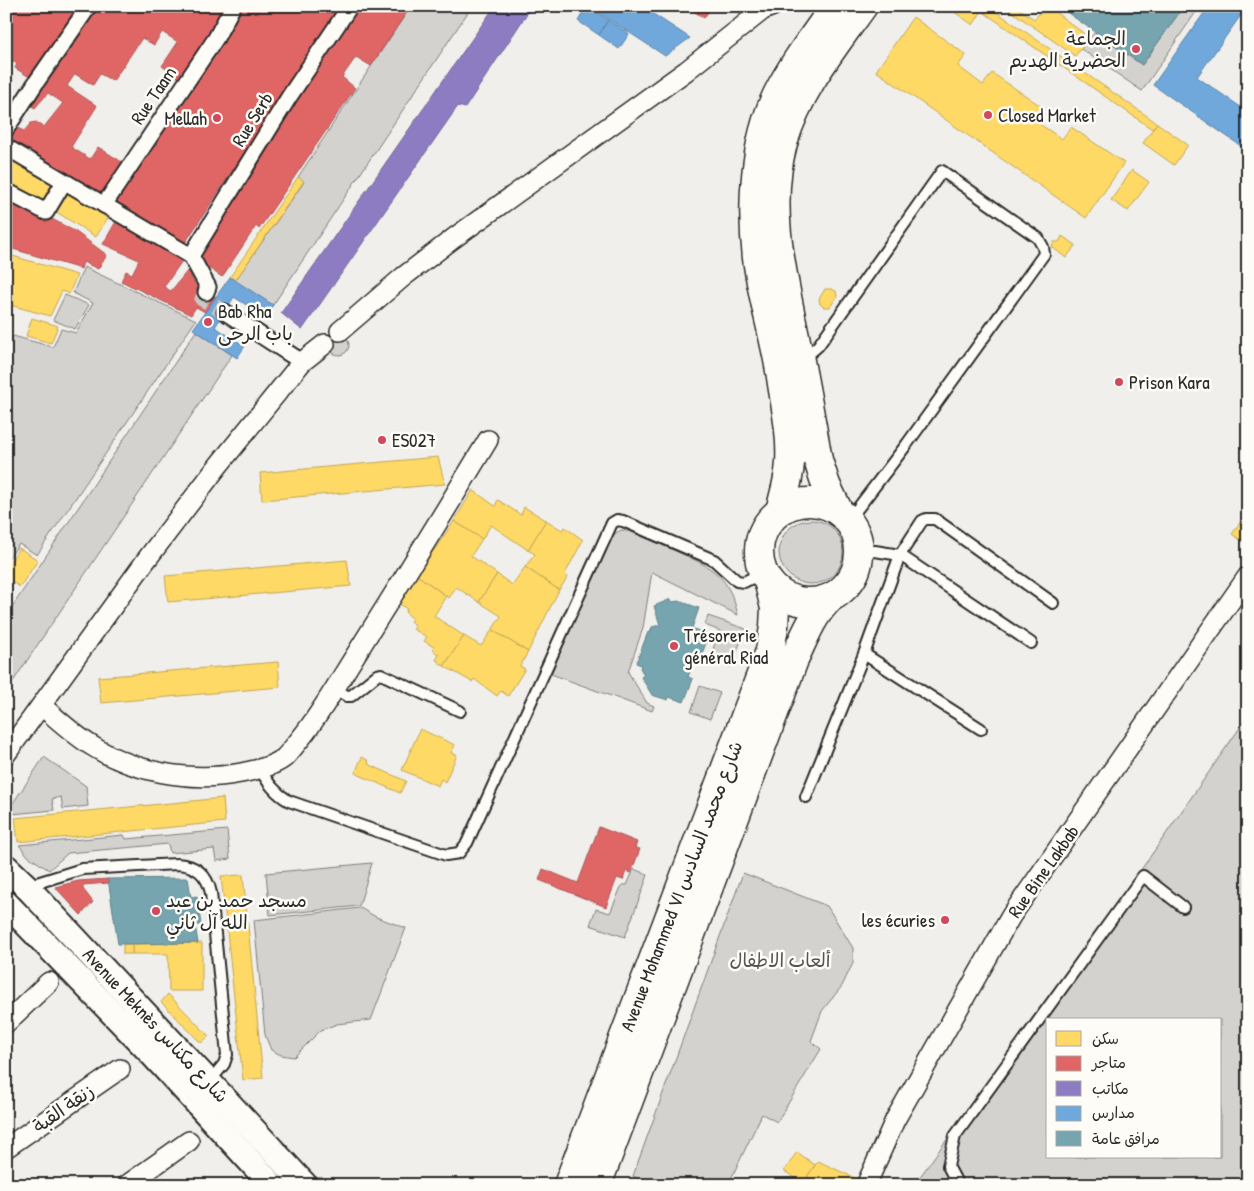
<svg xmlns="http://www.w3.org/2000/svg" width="1254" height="1191" font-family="'Patrick Hand','Playpen Sans Arabic',sans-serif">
<rect width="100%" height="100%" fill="#f0efeb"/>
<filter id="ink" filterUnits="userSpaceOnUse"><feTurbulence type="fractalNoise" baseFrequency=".02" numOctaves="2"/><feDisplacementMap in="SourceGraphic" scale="10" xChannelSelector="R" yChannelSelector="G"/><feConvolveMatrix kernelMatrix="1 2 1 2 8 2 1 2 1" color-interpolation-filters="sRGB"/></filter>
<g filter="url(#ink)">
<g fill="#d3d2cf" stroke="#7f7e7d" fill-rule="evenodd">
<polygon points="411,6 472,6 273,305 235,281 304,182 298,177"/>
<polygon points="1184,6 1200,6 1142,91 1081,49 1095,32 1142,65"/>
<polygon points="84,267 196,320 37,555 19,544 6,562 6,354 13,336 53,347 61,329 76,333 93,303 73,293"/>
<polygon points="65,295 89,305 75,329 53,320"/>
<polygon points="196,331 232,355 6,692 6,616"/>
<circle cx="339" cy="345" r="10"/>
<circle cx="811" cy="552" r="32"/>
<path d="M 621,530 L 632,532 C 648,539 664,546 680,553 C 714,568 729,577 738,615 L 652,572 L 643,628 L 628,672 L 647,703 L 654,706 L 652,711 L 551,674 L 608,540 L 611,536 Z"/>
<polygon points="708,616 746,629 730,667 709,659 720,631 705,625"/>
<polygon points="700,686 720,693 710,719 691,712"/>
<path d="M 1248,716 L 1248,1185 L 914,1185 L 1129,887 ZM 1048,1020 L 1220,1020 L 1220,1157 L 1048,1157 Z"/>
<polygon points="44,757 86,786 88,806 63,809 61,797 52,799 54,810 12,814 11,806"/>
<polygon points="227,830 230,859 216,861 214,849 170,853 168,844 68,853 49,870 28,856 19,845 124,835 126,839"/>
<polygon points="372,863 359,906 270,915 266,873"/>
<polygon points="634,869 648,875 625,937 590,925 596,909 610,913 622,885 627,885"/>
<polygon points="743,873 827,906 853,948 853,963 842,986 822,1011 811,1041 821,1049 777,1122 762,1114 728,1185 650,1185 633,1176"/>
<polygon points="360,908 376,917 406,928 371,1020 337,1024 321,1030 294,1057 281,1055 271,1050 265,1035 254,920"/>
</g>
<g fill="#ffd966" stroke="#bfa554">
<polygon points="946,6 985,6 973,25"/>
<polygon points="985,6 988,6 1157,123 1152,129 982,11"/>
<polygon points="1004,6 1015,6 1034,19 1047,6 1090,38 1075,56"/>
<polygon points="913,17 966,55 958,66 983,85 992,73 1044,108 1035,121 1062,139 1071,127 1124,163 1086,218 876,71"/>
<polygon points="1157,123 1188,145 1174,165 1143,143"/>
<polygon points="6,152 55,181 40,206 6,188"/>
<polygon points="1132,170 1149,182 1128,211 1111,200"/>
<polygon points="298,177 304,181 235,281 230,277"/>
<polygon points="67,189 109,216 96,237 55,211"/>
<polygon points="1062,236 1076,245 1066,258 1052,247 1054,242 1059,242"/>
<polygon points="6,254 77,275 69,294 62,291 50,316 6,304"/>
<polygon points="825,289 831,289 836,291 837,297 830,307 824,307 820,304 819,299"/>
<polygon points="32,318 58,326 51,343 26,336"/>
<polygon points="438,457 445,484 262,500 260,473"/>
<polygon points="473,490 495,506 498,500 521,515 524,507 546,520 528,550 491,525 482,539 454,521"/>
<polygon points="1248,511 1248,545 1232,534"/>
<polygon points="546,520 562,530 565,527 583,540 565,574 568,577 559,590 525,567 535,554 528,550"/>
<polygon points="454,521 482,539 471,556 497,574 479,602 456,587 449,598 417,575"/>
<polygon points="19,548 38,560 20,587 6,578 6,568"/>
<polygon points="347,560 351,586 168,602 165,576"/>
<polygon points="525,567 559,590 528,652 492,630 501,616 479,602 497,574 512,585"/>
<polygon points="417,575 446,596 434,616 464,636 444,666 436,660 439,655 433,650 435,648 424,641 427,637 413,629 416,626 410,621 412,618 405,612 407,609 398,603"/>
<polygon points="492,630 528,652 520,666 525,669 508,696 501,691 497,696 474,679 472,682 444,666 464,636 481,646"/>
<polygon points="278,662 280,687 101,703 98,677"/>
<polygon points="420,729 455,745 451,753 457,755 445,782 441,779 438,786 402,770"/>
<polygon points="362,757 369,761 368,764 406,781 400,793 355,773"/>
<polygon points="223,798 225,822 18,842 15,818"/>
<polygon points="243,875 263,1078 243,1080 221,876"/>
<polygon points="198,943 202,943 202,991 169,991 168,954 132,954 132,944"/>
<rect x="123" y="944" width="9" height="10"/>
<polygon points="168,994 209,1036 201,1043 161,1002"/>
<polygon points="797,1152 815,1165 803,1183 784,1171"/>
<polygon points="818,1161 870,1185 822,1185 807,1177"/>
<polygon points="807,1177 822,1185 802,1185"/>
</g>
<g fill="#e06666" stroke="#aa5454">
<polygon points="6,6 81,6 31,78 15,68 17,64 6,56"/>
<polygon points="98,6 225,6 200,50 179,78 162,66 178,42 162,32 154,45 142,38 113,81 100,74 93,85 75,74 67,86 97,106 71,147 90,159 98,147 122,162 101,197 7,139 15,127 24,131 31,123 36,122 44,127 63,103 48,93 35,108 30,105"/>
<polygon points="238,6 340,6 185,243 148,222 147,225 112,203"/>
<polygon points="355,6 411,6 371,66 356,57 342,77 355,88 259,229 256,226 222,277 195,259 279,119"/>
<polygon points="686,6 712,6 704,18"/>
<polygon points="6,95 16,102 6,117"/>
<polygon points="6,194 76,232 107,255 98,269 83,262 81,269 6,247"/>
<polygon points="118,218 184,258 164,287 171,291 188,270 195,285 216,297 205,312 196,307 191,315 121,281 126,271 132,274 139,260 103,244"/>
<polygon points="599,827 637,842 635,848 640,849 631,873 626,871 623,880 617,878 606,907 539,880 543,869 578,883"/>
<polygon points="108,879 109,883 83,885 83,889 93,902 81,915 55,887 78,881"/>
</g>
<polygon fill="#8e7cc3" stroke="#706495" points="495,6 532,6 465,108 458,106 302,330 281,313"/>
<g fill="#6fa8dc" stroke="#5b82a7">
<polygon points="587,6 608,20 599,35 578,21"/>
<polygon points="589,6 641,6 690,38 665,56"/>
<polygon points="1209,6 1243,6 1246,8 1197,77 1248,112 1248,151 1153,85"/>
<polygon points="608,20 629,34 619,49 599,35"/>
<polygon points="230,277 273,305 265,317 234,297 215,327 245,346 237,358 193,329"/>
</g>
<g fill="#76a5af" stroke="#608087">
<polygon points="1058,6 1104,6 1108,9 1110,6 1184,6 1142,65"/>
<polygon points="671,599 672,602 679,601 699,608 692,628 709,635 700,659 695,657 688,677 693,679 684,702 669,697 668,700 652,695 641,677 644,675 640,668 641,665 636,663 648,632 650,633 652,627 660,625 654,606"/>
<polygon points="188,878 191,897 197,896 201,925 195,925 198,943 118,944 108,879"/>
</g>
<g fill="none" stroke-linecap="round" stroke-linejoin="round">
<polyline stroke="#c9c8c5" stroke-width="15" stroke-dasharray="15 8" stroke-linecap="butt" points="206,292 202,299 225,312"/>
<defs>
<g id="service">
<polyline points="803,359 818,346 942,171 1038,238 1043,247 1044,254 907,444 848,521"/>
<polyline points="859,552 875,551 900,555 1031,643"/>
<polyline points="864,654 981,729"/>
<polyline points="334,689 347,696 351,696 377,675 381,674 460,711"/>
<path d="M 260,769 C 268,783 275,793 289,801 L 446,855 L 459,853 L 467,843 L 612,523 L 617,520 L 623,521 L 714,560 L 737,581 L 744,582 L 762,573"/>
<polyline points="806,797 864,654 900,555 922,521 926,519 935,519 1053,603"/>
<path d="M 27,886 L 82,869 L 177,864 C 196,865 207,874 211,893 L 227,1055 L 224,1064 L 209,1082"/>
<polyline points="958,1185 948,1166 955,1136 1143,876 1183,907"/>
</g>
<g id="pedestrian">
<polyline points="6,129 35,84 89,6"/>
<polyline points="6,147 191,256 208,287 206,292"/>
<polyline points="6,191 46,212 64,182"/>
<polyline points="104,205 216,38 233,6"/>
<polyline points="191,256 289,97 350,6"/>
<polyline points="225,312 302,362"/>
</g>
<g id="minor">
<polyline points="340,331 403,277 454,238 686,71 763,10 773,6"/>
<path d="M 42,706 C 57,719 72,733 89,744 C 132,772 190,783 241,773 C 255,770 272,767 284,758 C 290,752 296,744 301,738 C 321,713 336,686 353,659 C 399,586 444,513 488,440"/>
<polyline points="6,754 147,559 218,466 302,362 325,344"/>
<polyline points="6,1023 49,982"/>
<polyline points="6,1148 120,1069"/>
<polyline points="867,1183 895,1120 1011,916 1248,576"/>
<polyline points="127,1185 189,1141"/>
</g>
<g id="tertiary">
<polyline points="6,867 26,886 305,1185"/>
<polyline points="6,903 150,1052 272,1185"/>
</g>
<g id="secondary">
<circle cx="809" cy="552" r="50"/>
<path d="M 780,511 C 784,495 789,480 790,463 C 792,435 785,405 781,377 C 775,337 762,298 757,258 C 751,207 754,142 777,95 C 793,63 815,35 835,6"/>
<path d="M 839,512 L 826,485 L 818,460 C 811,420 804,380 796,341 C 783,276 765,208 783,143 C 798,91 832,49 863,6"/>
<polyline points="568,1185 770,651 774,627 775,608 769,584"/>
<path d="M 597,1185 L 795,657 C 805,636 813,614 830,598"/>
</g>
</defs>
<use href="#service" stroke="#2b2b2b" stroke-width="14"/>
<use href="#pedestrian" stroke="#2b2b2b" stroke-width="19"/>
<use href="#minor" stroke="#2b2b2b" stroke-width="22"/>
<use href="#tertiary" stroke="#2b2b2b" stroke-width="28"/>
<use href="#secondary" stroke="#2b2b2b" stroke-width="31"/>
<use href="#service" stroke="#fdfcf7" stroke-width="10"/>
<use href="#pedestrian" stroke="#fdfcf7" stroke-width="15"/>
<use href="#minor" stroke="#fdfcf7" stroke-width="19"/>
<use href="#tertiary" stroke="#fdfcf7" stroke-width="24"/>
<use href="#secondary" stroke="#fdfcf7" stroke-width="28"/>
</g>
</g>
<g fill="#d1495b" stroke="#fdfcf7" stroke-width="2">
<circle cx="1136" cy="49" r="5"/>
<circle cx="988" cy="115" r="5"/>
<circle cx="217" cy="118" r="5"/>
<circle cx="208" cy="322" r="5"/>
<circle cx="1119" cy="382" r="5"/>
<circle cx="382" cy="440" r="5"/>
<circle cx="674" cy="646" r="5"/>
<circle cx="156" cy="911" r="5"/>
<circle cx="945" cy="920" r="5"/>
</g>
<g text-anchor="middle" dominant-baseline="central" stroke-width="5" stroke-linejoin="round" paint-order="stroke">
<g font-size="19" fill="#2b2b2b" stroke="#fdfcf7" text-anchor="start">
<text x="1126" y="38" text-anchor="end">الجماعة<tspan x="1126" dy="22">الحضرية الهديم</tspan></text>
<text x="998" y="115">Closed Market</text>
<text x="207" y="118" text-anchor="end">Mellah</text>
<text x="218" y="311">Bab Rha<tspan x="218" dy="22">باب الرحى</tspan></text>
<text x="1129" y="382">Prison Kara</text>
<text x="392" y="440">ES027</text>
<text x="684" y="635">Trésorerie<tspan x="684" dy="22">général Riad</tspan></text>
<text x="166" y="900">مسجد حمد بن عبد<tspan x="166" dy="22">الله آل ثاني</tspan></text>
<text x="935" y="920" text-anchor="end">les écuries</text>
</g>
<g font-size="19" fill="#2b2b2b" stroke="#fdfcf7">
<text transform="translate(153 95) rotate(-56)">Rue Taam</text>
<text transform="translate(252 119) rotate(-58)">Rue Serb</text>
<text transform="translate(1043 871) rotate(-55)">Rue Bine Lakbab</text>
<text transform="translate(681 886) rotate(-69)">Avenue Mohammed VI شارع محمد السادس</text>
<text transform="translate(156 1025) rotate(47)">Avenue Meknès شارع مكناس</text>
<text transform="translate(63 1108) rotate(-35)">زنقة القبة</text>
</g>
<g font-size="19" fill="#555554" stroke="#fdfcf7">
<text x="780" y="960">ألعاب الاطفال</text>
</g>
</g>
<rect width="1254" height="1191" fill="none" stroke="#fdfcf7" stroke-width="25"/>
<rect x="12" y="12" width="1229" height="1166" fill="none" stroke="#2b2b2b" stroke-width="2" filter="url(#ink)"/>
<rect x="1046" y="1018" width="175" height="140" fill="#fdfcf7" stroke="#a9a8a5"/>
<rect x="1056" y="1031" width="25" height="15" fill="#ffd966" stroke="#a9a8a5"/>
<text x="1092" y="1044" font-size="15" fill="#2b2b2b">سكن</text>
<rect x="1056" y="1056" width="25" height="15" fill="#e06666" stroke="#a9a8a5"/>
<text x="1092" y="1068" font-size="15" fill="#2b2b2b">متاجر</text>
<rect x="1056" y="1081" width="25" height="15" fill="#8e7cc3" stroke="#a9a8a5"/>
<text x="1092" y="1094" font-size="15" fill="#2b2b2b">مكاتب</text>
<rect x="1056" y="1106" width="25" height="15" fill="#6fa8dc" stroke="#a9a8a5"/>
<text x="1092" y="1118" font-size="15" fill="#2b2b2b">مدارس</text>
<rect x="1056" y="1131" width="25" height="15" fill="#76a5af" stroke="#a9a8a5"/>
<text x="1092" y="1144" font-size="15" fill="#2b2b2b">مرافق عامة</text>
</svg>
